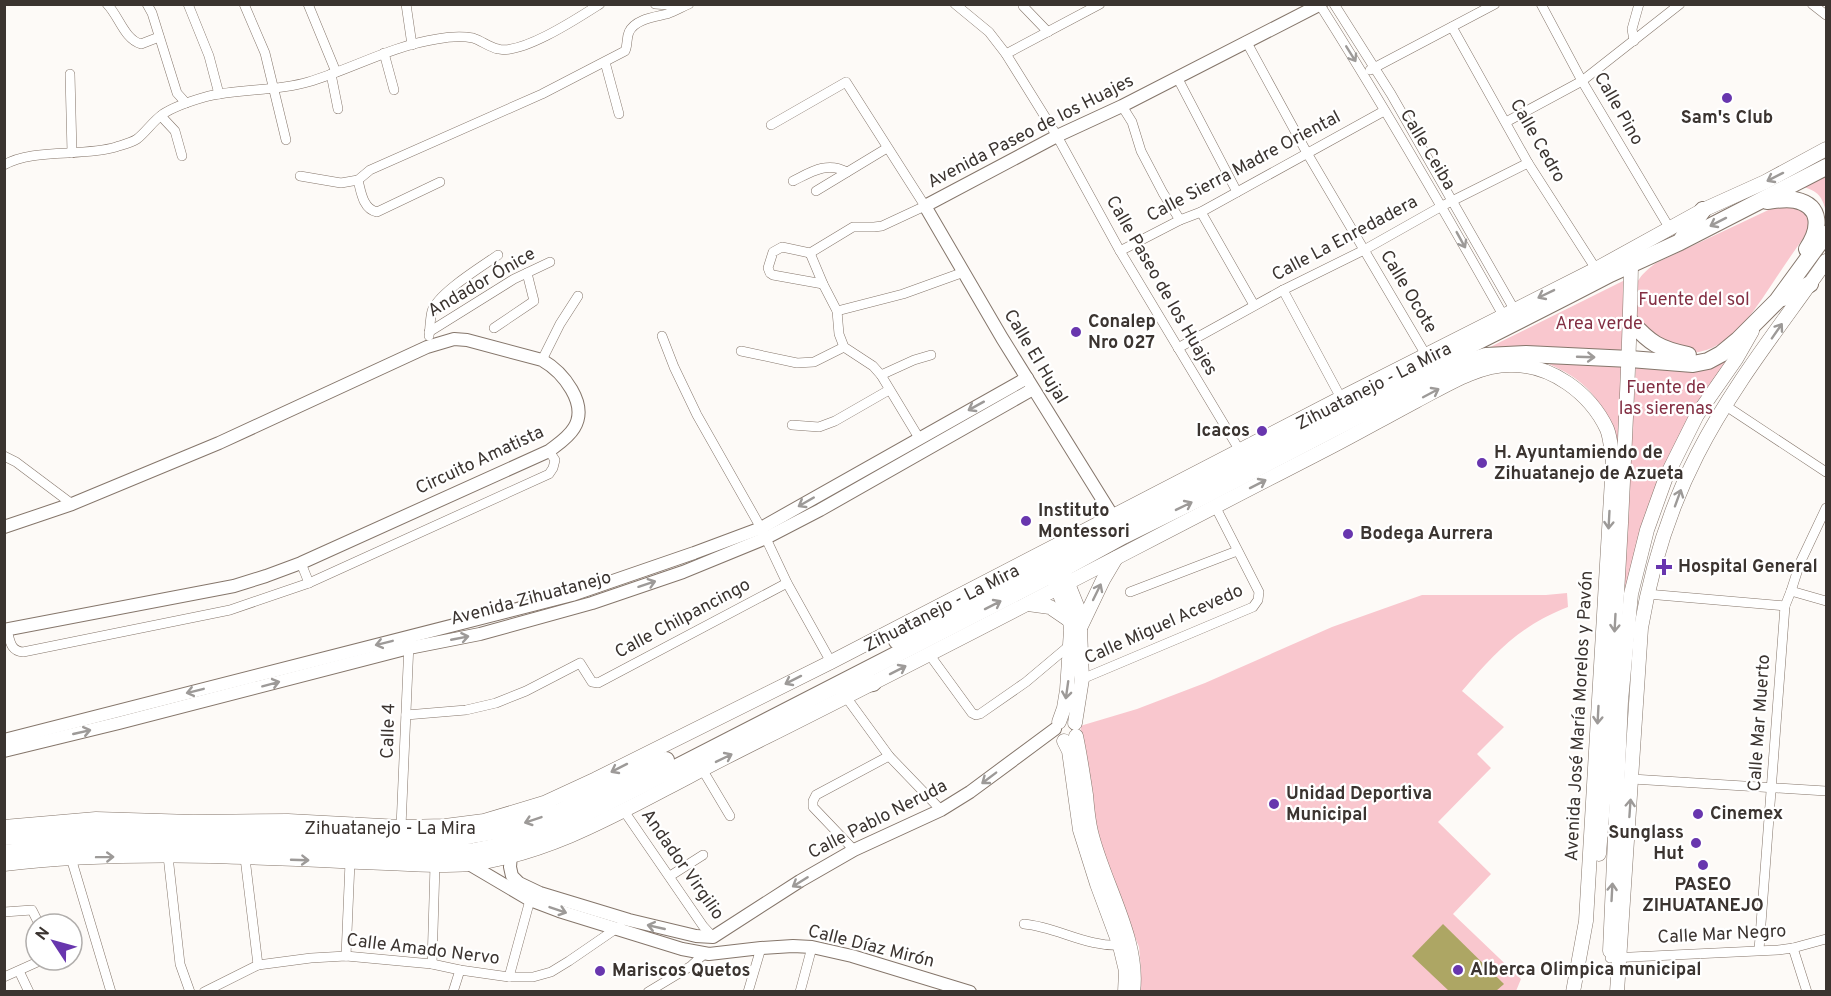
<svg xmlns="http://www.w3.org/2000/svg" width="1831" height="996" font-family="Overpass,sans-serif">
<rect width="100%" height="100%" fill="#fdfaf7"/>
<g fill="#f9c7ce">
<path d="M 1826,169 L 1826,212 C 1822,194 1816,190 1799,186 Z"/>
<path d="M 1783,203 L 1808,209 L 1811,228 C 1798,245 1786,263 1774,281 C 1754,311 1731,349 1693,353 L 1638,327 C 1633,296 1627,284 1656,263 Z"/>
<polygon points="1627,279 1628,352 1486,349"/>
<polygon points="1736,354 1701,401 1628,598 1623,598 1636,363"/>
<path d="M 1544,362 L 1624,363 L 1620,456 C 1605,406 1595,383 1544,362 Z"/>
<path d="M 1567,593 L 1568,607 C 1519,626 1495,653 1462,691 L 1504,727 L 1477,754 L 1491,768 L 1438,822 L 1491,874 L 1453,914 L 1521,979 L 1516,991 L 1139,991 L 1141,970 L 1139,947 L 1112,881 L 1095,822 L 1085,748 L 1080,726 L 1137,709 L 1205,683 L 1332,627 L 1422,595 L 1546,595 Z"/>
</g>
<polygon fill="#ada664" points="1443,924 1504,984 1496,991 1449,991 1412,956"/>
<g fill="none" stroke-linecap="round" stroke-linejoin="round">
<defs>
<g id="minor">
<path d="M 107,4 C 119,16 124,39 141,44 L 159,37"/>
<polyline points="147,4 152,13 177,93 186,103"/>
<polyline points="188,4 209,56 219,94"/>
<polyline points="244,4 265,53 286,140"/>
<polyline points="308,4 336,72"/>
<polyline points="406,4 412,45"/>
<polyline points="655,4 683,6"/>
<polyline points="955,4 989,32 1006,54 1057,136 1120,251 1240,451"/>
<polyline points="1334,4 1391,94 1514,309"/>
<polyline points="1541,4 1582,81 1670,229"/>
<polyline points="1812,4 1826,15"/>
<path d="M 1320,5 C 1384,106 1444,210 1503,315"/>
<polyline points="1023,6 1048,32"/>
<polyline points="1452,27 1528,163 1596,269"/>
<polyline points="1246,41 1307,153 1426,355"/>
<polyline points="1634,41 1632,29 1639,4"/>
<polyline points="384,53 394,90"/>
<polyline points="1006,54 1100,4"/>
<polyline points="605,62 619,114"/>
<polyline points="1370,70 1495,4"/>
<polyline points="70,74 72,153"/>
<polyline points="331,74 338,109"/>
<polyline points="1177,77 1237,192"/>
<polyline points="1122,106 1132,122 1141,151 1163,193 1180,220"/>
<polyline points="161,116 175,131 182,156"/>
<polyline points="1506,122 1582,81 1680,4"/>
<polyline points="771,125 846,82 925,206 882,226 874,227 853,227 810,253 782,247 773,252 768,268 770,273 773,275 823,284"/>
<path d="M 4,165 C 32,148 83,157 116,147 C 122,145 131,143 137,139 C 146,132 153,121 163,114 C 175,106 191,101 205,97 C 238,88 274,92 308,82 C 352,69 391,46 437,39 C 448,37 462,36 473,38 C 482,41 489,47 498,49 C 522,55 578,18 600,4"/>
<path d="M 300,176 L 341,183 L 358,180 L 370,170 L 542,94 L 625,51 C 628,45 626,39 629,32 C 635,19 655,17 667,14 C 675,11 682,7 689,4"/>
<path d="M 358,180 C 361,192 363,209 377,212 L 440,182"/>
<path d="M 793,181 C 811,172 827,161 847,172"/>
<polyline points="816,191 887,148"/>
<polyline points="1201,212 1254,305"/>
<polyline points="1120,251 1180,220 1201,212 1384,111"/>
<polyline points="810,253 823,284 837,311 839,334 844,347 873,366 881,375 919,438"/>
<polyline points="1283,290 1341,398"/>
<polyline points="837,311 903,294 964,272"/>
<polyline points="494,328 534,301 527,273"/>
<polyline points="429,332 514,279 550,262"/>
<path d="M 429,336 C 430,328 430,319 432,311 C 438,293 481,267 498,255"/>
<polyline points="662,336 674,367 697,415 761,528 787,583 831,662"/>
<polyline points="1178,348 1283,290 1364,250 1442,206 1528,163"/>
<polyline points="741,351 797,363 814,362 844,347"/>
<polyline points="542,360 560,324 578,296"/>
<polyline points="881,375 914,360 931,355"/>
<polyline points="1726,406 1826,472"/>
<polyline points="792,425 819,427 835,421 889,390"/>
<polyline points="4,456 16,462 72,504"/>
<polyline points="301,563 309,583"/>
<polyline points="1791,591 1800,563 1826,508"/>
<polyline points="1130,592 1237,551"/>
<polyline points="1647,594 1785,606 1791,591 1826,601"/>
<path d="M 7,630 C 10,640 10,651 23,652 L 230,610 L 309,583 L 549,474 L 553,468 L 555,460 L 549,451"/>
<polyline points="929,654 972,713 976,715 980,714 1026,682 1070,645"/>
<polyline points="1082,679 1253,607 1258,600 1259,592 1215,506"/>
<polyline points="846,697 889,756 941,810"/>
<polyline points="406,715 466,710 496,703 526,691 580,663 592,682 598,683 787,583"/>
<polyline points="702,769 730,816"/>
<polyline points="1632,779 1826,791"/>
<polyline points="624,811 703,926 713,937"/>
<polyline points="401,827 409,643"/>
<polyline points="854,850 813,807 813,801 816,795 889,756"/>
<polyline points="168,856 180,964 190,992"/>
<polyline points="71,858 111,992"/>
<polyline points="245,858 258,965"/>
<polyline points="670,876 703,855"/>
<polyline points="4,912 32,910 39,924"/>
<path d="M 1024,924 C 1058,927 1087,948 1123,945"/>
<polyline points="1793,948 1807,992"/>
<polyline points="1759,950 1785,606"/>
<polyline points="346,956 350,862"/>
<polyline points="1610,958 1778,950 1793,948 1826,939"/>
<polyline points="432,964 435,865"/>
<polyline points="19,971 29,992"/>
<polyline points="4,977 42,960"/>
<polyline points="509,977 530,900"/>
<polyline points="204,992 258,965 311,958 346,956 432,964 460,970 509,977 533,977 551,972 569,961 620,926"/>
<polyline points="453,992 460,970"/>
<polyline points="648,992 691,966 704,954"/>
<polyline points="748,992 761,948"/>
<polyline points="800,992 812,947"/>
</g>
<g id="tertiary">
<polyline points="1117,523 1002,338 925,206 1057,136 1122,106 1321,4"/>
<path d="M 4,527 L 72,504 L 219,443 L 427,347 L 454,339 L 467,340 L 542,360 C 563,372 589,404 574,428 C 568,438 558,444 549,451 L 301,563 L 266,576 L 234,586 L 4,630"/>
<polyline points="4,740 572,595 694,553 761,528 1027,378"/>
<polyline points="4,751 119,723 409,648 480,634 592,603 683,572 766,538 820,510 1033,389"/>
<polyline points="511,855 510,867 512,876 519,883 540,893 629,920 696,936 713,937 800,881 854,850 941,810 970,792 1055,729"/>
<polyline points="469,864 530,900 559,911 682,949 709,954 761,948 793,946 812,947 852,956 970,992"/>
</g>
<g id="secondary">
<polyline points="1065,576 1079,611 1080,628 1082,679 1075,723"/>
<polyline points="1054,580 1070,620 1071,630 1067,690 1064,708 1059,722"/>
<polyline points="1028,604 1050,607 1069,620"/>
<polyline points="1081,626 1103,580 1116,558"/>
<path d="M 1076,736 C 1080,755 1083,775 1086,795 C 1087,807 1088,820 1091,832 C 1103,883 1140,940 1133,992"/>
<polyline points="1064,741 1069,751 1080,830 1097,884 1120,946 1126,971 1125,992"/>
<polyline points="4,827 96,819 193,822 288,821 401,827 445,826 484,821 544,803 596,779 831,662 1341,398 1596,269 1703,210 1765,182 1826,149"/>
<path d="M 1599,854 C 1608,744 1615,633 1621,523 C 1625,436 1630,350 1631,263"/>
<path d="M 4,864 C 147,847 292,860 435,865 C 446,865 458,865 469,864 C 547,855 619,813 688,777 C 714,763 740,750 766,737 C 950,645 1132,549 1315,455 C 1349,438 1382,419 1416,401 C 1445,386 1477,365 1510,365 C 1551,364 1590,393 1607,429 C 1611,439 1611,451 1613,462 L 1586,921 L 1573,992"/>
<polyline points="1610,951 1621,701 1631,594 1647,530 1666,477 1697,415 1736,359 1752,331"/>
<path d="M 1617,992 L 1641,628 C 1651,569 1670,508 1697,455 C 1732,386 1782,324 1826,261"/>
</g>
<g id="trunk">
<path d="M 1767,201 C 1776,200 1786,198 1795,200 C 1823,206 1820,230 1807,249"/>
<polyline points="1682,239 1703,210"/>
<polyline points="1783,298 1810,284"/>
<path d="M 1631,322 C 1650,343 1659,349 1688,355"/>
<path d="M 897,641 C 995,588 1094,537 1193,485 C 1332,413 1472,346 1610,274 L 1680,242 L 1826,167"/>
<polyline points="839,687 873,683"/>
<polyline points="4,837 112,830 288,833 443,840 507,829 561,811 666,760"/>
<polyline points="4,853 67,846 169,844 422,852 474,851 503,845 546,832 605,804 1061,570 1123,536 1202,497 1457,365 1486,356 1526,354 1630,359 1693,364 1708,361 1721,354 1738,340 1777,301 1826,234"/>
</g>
</defs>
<use href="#minor" stroke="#85766b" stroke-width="10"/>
<use href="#tertiary" stroke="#85766b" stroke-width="14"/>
<use href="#secondary" stroke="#85766b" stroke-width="15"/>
<use href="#trunk" stroke="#85766b" stroke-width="18"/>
<use href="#minor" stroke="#fff" stroke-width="9"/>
<use href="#tertiary" stroke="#fff" stroke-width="12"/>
<use href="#secondary" stroke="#fff" stroke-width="14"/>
<use href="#trunk" stroke="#fff" stroke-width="16"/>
</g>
<defs><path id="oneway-shaft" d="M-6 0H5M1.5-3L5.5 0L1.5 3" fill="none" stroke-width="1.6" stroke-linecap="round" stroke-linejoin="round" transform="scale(1.5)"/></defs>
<g stroke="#9d9a98">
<use href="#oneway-shaft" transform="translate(1351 54) rotate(58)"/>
<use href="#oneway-shaft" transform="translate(1775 177) rotate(153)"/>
<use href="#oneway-shaft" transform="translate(1718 222) rotate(153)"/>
<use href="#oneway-shaft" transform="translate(1461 240) rotate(61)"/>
<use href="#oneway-shaft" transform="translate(1546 294) rotate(154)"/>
<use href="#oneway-shaft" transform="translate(1777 331) rotate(-55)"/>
<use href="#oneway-shaft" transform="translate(1586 357) rotate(2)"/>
<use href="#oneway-shaft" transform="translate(1431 393) rotate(-28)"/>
<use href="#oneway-shaft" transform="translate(976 406) rotate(151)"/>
<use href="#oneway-shaft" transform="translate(1258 484) rotate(-27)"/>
<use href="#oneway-shaft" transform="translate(1678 498) rotate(-70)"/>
<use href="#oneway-shaft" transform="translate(806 502) rotate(150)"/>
<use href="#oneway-shaft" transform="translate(1184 506) rotate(-26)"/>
<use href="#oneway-shaft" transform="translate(1609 520) rotate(93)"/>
<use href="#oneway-shaft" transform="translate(647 584) rotate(-18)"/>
<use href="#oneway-shaft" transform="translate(1097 592) rotate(-64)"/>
<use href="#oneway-shaft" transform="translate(993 605) rotate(-27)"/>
<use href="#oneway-shaft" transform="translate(1615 623) rotate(93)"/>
<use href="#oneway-shaft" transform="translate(460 638) rotate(-11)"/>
<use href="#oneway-shaft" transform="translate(384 643) rotate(166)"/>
<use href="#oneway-shaft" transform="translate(898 670) rotate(-27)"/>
<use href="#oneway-shaft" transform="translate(793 680) rotate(153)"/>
<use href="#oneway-shaft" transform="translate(271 684) rotate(-15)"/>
<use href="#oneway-shaft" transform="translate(1067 690) rotate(98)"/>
<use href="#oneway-shaft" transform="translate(195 691) rotate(166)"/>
<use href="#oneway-shaft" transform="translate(1598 715) rotate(93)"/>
<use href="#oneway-shaft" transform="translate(82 732) rotate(-13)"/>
<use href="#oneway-shaft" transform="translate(724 758) rotate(-26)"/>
<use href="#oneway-shaft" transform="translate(619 768) rotate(153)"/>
<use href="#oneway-shaft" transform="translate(989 778) rotate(143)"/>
<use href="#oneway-shaft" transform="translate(1630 808) rotate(-86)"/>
<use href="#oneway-shaft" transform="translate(533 820) rotate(161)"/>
<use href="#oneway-shaft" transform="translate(105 857) rotate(-1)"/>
<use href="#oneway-shaft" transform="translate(300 860) rotate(2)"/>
<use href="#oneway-shaft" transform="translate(800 882) rotate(148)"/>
<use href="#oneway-shaft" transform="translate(1612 892) rotate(-87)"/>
<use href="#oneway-shaft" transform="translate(558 910) rotate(19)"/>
<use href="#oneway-shaft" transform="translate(656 927) rotate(-167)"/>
</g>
<g fill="#6836ae" stroke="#fff" stroke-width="2">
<circle cx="1727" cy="98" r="6"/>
<circle cx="1076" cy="332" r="6"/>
<circle cx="1262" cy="431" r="6"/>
<circle cx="1482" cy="463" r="6"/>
<circle cx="1026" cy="521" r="6"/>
<circle cx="1348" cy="534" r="6"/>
<path d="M1661 558h6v6h6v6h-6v6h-6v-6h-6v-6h6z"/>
<circle cx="1274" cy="804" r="6"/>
<circle cx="1698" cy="814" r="6"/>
<circle cx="1696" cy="843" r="6"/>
<circle cx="1703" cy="865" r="6"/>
<circle cx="1458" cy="970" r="6"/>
<circle cx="600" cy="971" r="6"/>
</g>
<g text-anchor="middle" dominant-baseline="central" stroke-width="4.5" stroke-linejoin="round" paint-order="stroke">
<g font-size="18" fill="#3b3430" stroke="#fff">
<text transform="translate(1618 109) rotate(60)">Calle Pino</text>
<text transform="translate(1031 132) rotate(-27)">Avenida Paseo de los Huajes</text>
<text transform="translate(1537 141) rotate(60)">Calle Cedro</text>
<text transform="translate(1427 150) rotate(59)">Calle Ceiba</text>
<text transform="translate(1244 167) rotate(-28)">Calle Sierra Madre Oriental</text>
<text transform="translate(1345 239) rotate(-28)">Calle La Enredadera</text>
<text transform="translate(482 283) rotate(-30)">Andador Ónice</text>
<text transform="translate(1161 286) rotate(60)">Calle Paseo de los Huajes</text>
<text transform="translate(1408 292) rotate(59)">Calle Ocote</text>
<text transform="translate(1035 357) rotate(59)">Calle El Hujal</text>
<text transform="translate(1374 387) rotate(-27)">Zihuatanejo - La Mira</text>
<text transform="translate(480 461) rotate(-25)">Circuito Amatista</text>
<text transform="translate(531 599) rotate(-15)">Avenida Zihuatanejo</text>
<text transform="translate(942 609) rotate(-27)">Zihuatanejo - La Mira</text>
<text transform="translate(683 619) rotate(-28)">Calle Chilpancingo</text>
<text transform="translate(1164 625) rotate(-24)">Calle Miguel Acevedo</text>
<text transform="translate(1580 716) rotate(-87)">Avenida José María Morelos y Pavón</text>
<text transform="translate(1760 723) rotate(-86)">Calle Mar Muerto</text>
<text transform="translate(389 731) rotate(-88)">Calle 4</text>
<text transform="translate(878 820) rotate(-27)">Calle Pablo Neruda</text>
<text x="390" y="829">Zihuatanejo - La Mira</text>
<text transform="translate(682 865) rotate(55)">Andador Virgilio</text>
<text transform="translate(1722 935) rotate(-3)">Calle Mar Negro</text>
<text transform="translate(871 947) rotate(14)">Calle Díaz Mirón</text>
<text transform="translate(423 950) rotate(7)">Calle Amado Nervo</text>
</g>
<g font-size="18" font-weight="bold" fill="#3b3430" stroke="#fff" text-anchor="start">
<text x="1727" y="118" text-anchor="middle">Sam's Club</text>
<text x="1088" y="322">Conalep<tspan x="1088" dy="21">Nro 027</tspan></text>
<text x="1250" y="431" text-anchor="end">Icacos</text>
<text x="1494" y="453">H. Ayuntamiendo de<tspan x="1494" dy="21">Zihuatanejo de Azueta</tspan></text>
<text x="1038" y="511">Instituto<tspan x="1038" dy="21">Montessori</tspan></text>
<text x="1360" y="534">Bodega Aurrera</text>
<text x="1678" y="567">Hospital General</text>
<text x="1286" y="794">Unidad Deportiva<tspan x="1286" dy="21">Municipal</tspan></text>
<text x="1710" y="814">Cinemex</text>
<text x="1684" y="833" text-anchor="end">Sunglass<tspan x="1684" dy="21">Hut</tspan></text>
<text x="1703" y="885" text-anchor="middle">PASEO<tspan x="1703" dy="21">ZIHUATANEJO</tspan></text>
<text x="1470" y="970">Alberca Olimpica municipal</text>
<text x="612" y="971">Mariscos Quetos</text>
</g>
<g font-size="18" fill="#832f43" stroke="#fff">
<text x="1694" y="300">Fuente del sol</text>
<text x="1599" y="324">Area verde</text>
<text x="1666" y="388">Fuente de<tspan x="1666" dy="21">las sierenas</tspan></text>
</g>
</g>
<rect width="1831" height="996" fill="none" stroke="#3b3430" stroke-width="12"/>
<g transform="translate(54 942) rotate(306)"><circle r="28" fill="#ffffff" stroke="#b1aeac" stroke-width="1.5"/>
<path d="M0-4.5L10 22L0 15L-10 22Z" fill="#6836ae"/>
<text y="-9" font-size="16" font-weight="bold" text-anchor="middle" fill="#3b3430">N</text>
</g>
</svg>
